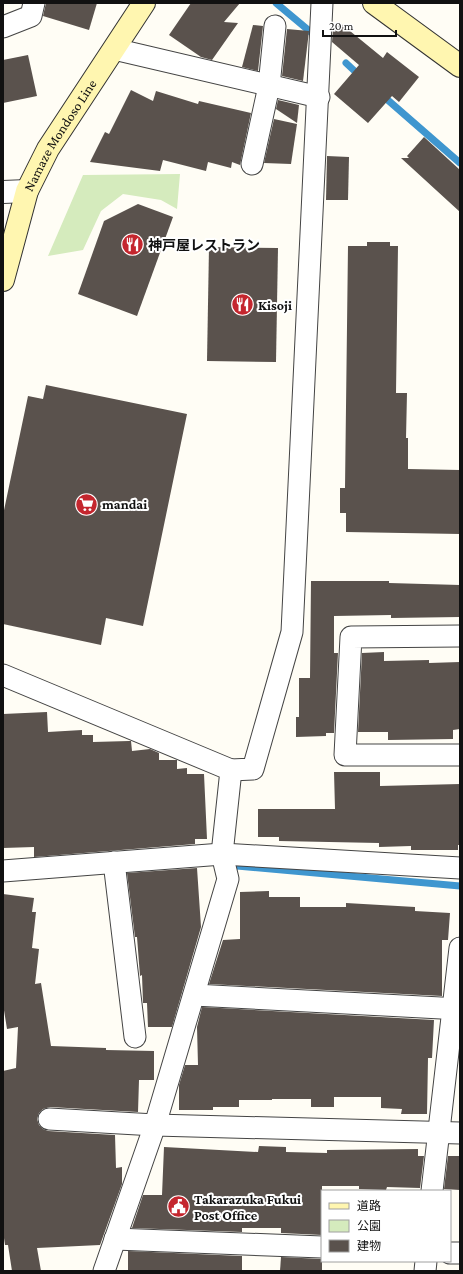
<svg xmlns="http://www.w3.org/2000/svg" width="463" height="1274" font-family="'Crimson Pro','Noto Sans JP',serif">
<rect width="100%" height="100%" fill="#fffdf5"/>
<polygon fill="#d5ebbd" points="180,174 177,209 161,200 123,194 101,211 83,250 48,256 83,175"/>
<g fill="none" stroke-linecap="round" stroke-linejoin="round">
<g stroke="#3f96cf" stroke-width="7">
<polyline points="276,3 313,34"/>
<polyline points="346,63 361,77"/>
<polyline points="382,95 460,163"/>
<polyline points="237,866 460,886"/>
</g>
</g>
<g fill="#5a524d">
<polygon points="46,3 97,3 89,30 43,16"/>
<polygon points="191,3 240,3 224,22 238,23 212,60 201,57 169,35"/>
<polygon points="339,22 383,58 387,52 419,77 399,102 392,96 368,123 334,94 359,65 332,42 333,29"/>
<polygon points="253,25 263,26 258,71 242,67"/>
<polygon points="287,29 309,31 303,81 282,76"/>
<polygon points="28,55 37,96 3,103 3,60"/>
<polygon points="131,90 153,101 156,91 198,104 199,101 251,113 240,165 232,162 231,168 208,162 206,171 163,160 160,171 90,162 105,132 109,134"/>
<polygon points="278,100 299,105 297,123 276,109"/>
<polygon points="274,119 297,124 291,164 264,163"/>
<polygon points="424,137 460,170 460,212 401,158 409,158 407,156"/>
<polygon points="327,156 349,157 348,200 326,200"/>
<polygon points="138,204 173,217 137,316 78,294 104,221"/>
<polygon points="367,242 390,242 390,246 398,246 396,393 407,393 406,438 408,438 408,469 460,470 460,534 346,532 346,513 340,513 340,488 345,488 348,246 367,246"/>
<polygon points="209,247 278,248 276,362 207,361"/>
<polygon points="46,385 187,414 143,626 106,618 101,645 3,624 3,515 28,396 43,399"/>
<polygon points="311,581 389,581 389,583 460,585 460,617 391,618 391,615 334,616 334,653 338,653 334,733 326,733 326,736 296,737 296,717 299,717 299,678 310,678"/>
<polygon points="384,652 384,661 429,660 429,663 460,662 460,729 453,730 453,739 388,740 388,732 358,732 362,653"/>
<polygon points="47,712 48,732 82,730 82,735 93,735 93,742 129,741 131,741 132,751 150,749 159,753 159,760 177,760 177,769 187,768 187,774 204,774 207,839 195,839 195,844 34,857 34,847 3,848 3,714"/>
<polygon points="334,772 380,772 380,786 460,784 460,845 458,845 458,850 411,850 411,846 379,847 379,843 279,841 279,837 258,837 258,809 335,809"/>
<polygon points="197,868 201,927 172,1027 148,1027 147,1003 143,1003 142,975 140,976 137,937 135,937 127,873"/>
<polygon points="269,891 269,897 300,897 300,907 346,907 346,903 415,907 415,911 450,913 448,940 442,940 442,996 209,984 223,940 240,939 240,892"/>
<polygon points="3,894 34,898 32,912 36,912 32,948 39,949 35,984 41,983 51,1046 106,1048 106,1050 154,1051 154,1080 139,1080 138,1112 50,1107 43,1109 39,1113 37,1119 39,1125 43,1129 48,1131 115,1135 116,1168 122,1167 122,1184 100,1245 37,1248 41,1271 12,1271 8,1245 5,1245 3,1231 3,1071 16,1068 18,1027 7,1029 3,1004"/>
<polygon points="202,1007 434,1020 432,1058 428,1058 427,1114 401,1114 402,1109 381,1108 381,1097 334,1097 334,1107 311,1107 311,1099 272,1099 272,1100 239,1100 239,1107 213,1107 213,1110 179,1110 179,1085 185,1065 198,1065 197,1027"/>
<polygon points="259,1146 286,1147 286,1152 327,1153 327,1150 418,1149 418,1156 424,1156 420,1188 387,1187 386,1190 359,1189 359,1186 322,1186 322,1235 281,1233 281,1228 242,1228 242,1232 132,1228 143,1195 162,1195 164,1147 258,1152"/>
<polygon points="448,1156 460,1156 460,1190 444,1189"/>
<polygon points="128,1251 242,1256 242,1271 128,1271"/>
<polygon points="281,1257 322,1259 322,1271 280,1271"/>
</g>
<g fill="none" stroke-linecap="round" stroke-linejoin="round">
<defs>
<g id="minor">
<polyline points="3,27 31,16 34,3"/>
<polyline points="114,49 319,97"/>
<polyline points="252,164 269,86 275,26"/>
<polyline points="460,636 351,637 345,755 460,755"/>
<polyline points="3,675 231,770 222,854 228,879 155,1125 104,1271"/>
<polyline points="231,770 253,769 292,632 322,3"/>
<polyline points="114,862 135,1037"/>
<polyline points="3,871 222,854 460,868"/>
<polyline points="194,995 460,1009"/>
<polyline points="49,1119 155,1125 460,1133"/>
<polyline points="432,1191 460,948"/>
<polyline points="115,1239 322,1247"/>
<polyline points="450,1253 460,1253"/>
<polyline points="425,1271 426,1261"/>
</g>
<polyline id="tertiary" points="3,192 27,191"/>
<g id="secondary">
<polyline points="374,3 460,66"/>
<path id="s1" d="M 3,280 L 27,191 L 48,149 L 144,3"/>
</g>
</defs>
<use href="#minor" stroke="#444" stroke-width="23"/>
<use href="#tertiary" stroke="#444" stroke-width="24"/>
<use href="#secondary" stroke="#333" stroke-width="24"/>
<use href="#minor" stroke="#fff" stroke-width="21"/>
<use href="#tertiary" stroke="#fff" stroke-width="22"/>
<use href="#secondary" stroke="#fff6b0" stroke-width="22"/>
</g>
<defs>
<symbol id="restaurant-disc" viewBox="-11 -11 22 22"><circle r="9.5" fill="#c4262e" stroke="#fff"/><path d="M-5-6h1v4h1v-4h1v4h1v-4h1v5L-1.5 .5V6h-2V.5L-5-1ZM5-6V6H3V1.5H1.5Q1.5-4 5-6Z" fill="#fff"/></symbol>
<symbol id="supermarket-disc" viewBox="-11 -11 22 22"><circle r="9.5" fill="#c4262e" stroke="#fff"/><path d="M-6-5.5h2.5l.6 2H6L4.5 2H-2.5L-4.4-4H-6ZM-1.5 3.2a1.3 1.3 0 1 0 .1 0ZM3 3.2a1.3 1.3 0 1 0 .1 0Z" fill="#fff"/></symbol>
<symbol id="civic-disc" viewBox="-11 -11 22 22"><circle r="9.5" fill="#c4262e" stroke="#fff"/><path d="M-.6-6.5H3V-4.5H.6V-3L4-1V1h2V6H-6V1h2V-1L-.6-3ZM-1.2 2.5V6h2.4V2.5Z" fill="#fff"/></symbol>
</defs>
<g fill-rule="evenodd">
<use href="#restaurant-disc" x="120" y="232" width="25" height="25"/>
<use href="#restaurant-disc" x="230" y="292" width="25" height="25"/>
<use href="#supermarket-disc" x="74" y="492" width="25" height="25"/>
<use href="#civic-disc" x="166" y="1194" width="25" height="25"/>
</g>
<g text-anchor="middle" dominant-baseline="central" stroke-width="4" stroke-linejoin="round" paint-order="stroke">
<g font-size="14" fill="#111" stroke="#fff">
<text stroke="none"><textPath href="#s1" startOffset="157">Namaze Mondoso Line</textPath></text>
</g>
<g font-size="14" font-weight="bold" fill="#111" stroke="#fff" text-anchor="start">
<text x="148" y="245">神戸屋レストラン</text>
<text x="258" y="305">Kisoji</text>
<text x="102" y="504">mandai</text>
<text x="194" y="1199">Takarazuka Fukui<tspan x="194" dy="16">Post Office</tspan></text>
</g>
</g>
<rect width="463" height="1274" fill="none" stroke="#111111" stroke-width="8"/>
<rect x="321" y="1190" width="130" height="72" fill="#ffffff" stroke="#a0a0a0"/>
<rect x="329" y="1203" width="20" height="6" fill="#fff6b0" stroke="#a0a0a0"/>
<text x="357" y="1210" font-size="12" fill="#111111">道路</text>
<rect x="329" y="1220" width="20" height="12" fill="#d5ebbd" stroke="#a0a0a0"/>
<text x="357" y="1230" font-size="12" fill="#111111">公園</text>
<rect x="329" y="1240" width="20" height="12" fill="#5a524d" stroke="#a0a0a0"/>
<text x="357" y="1250" font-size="12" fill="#111111">建物</text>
<path d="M323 30v6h73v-6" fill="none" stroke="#111111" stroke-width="2"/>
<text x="329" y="30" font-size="12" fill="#111111" stroke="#ffffff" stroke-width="3" paint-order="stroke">20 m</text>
</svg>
